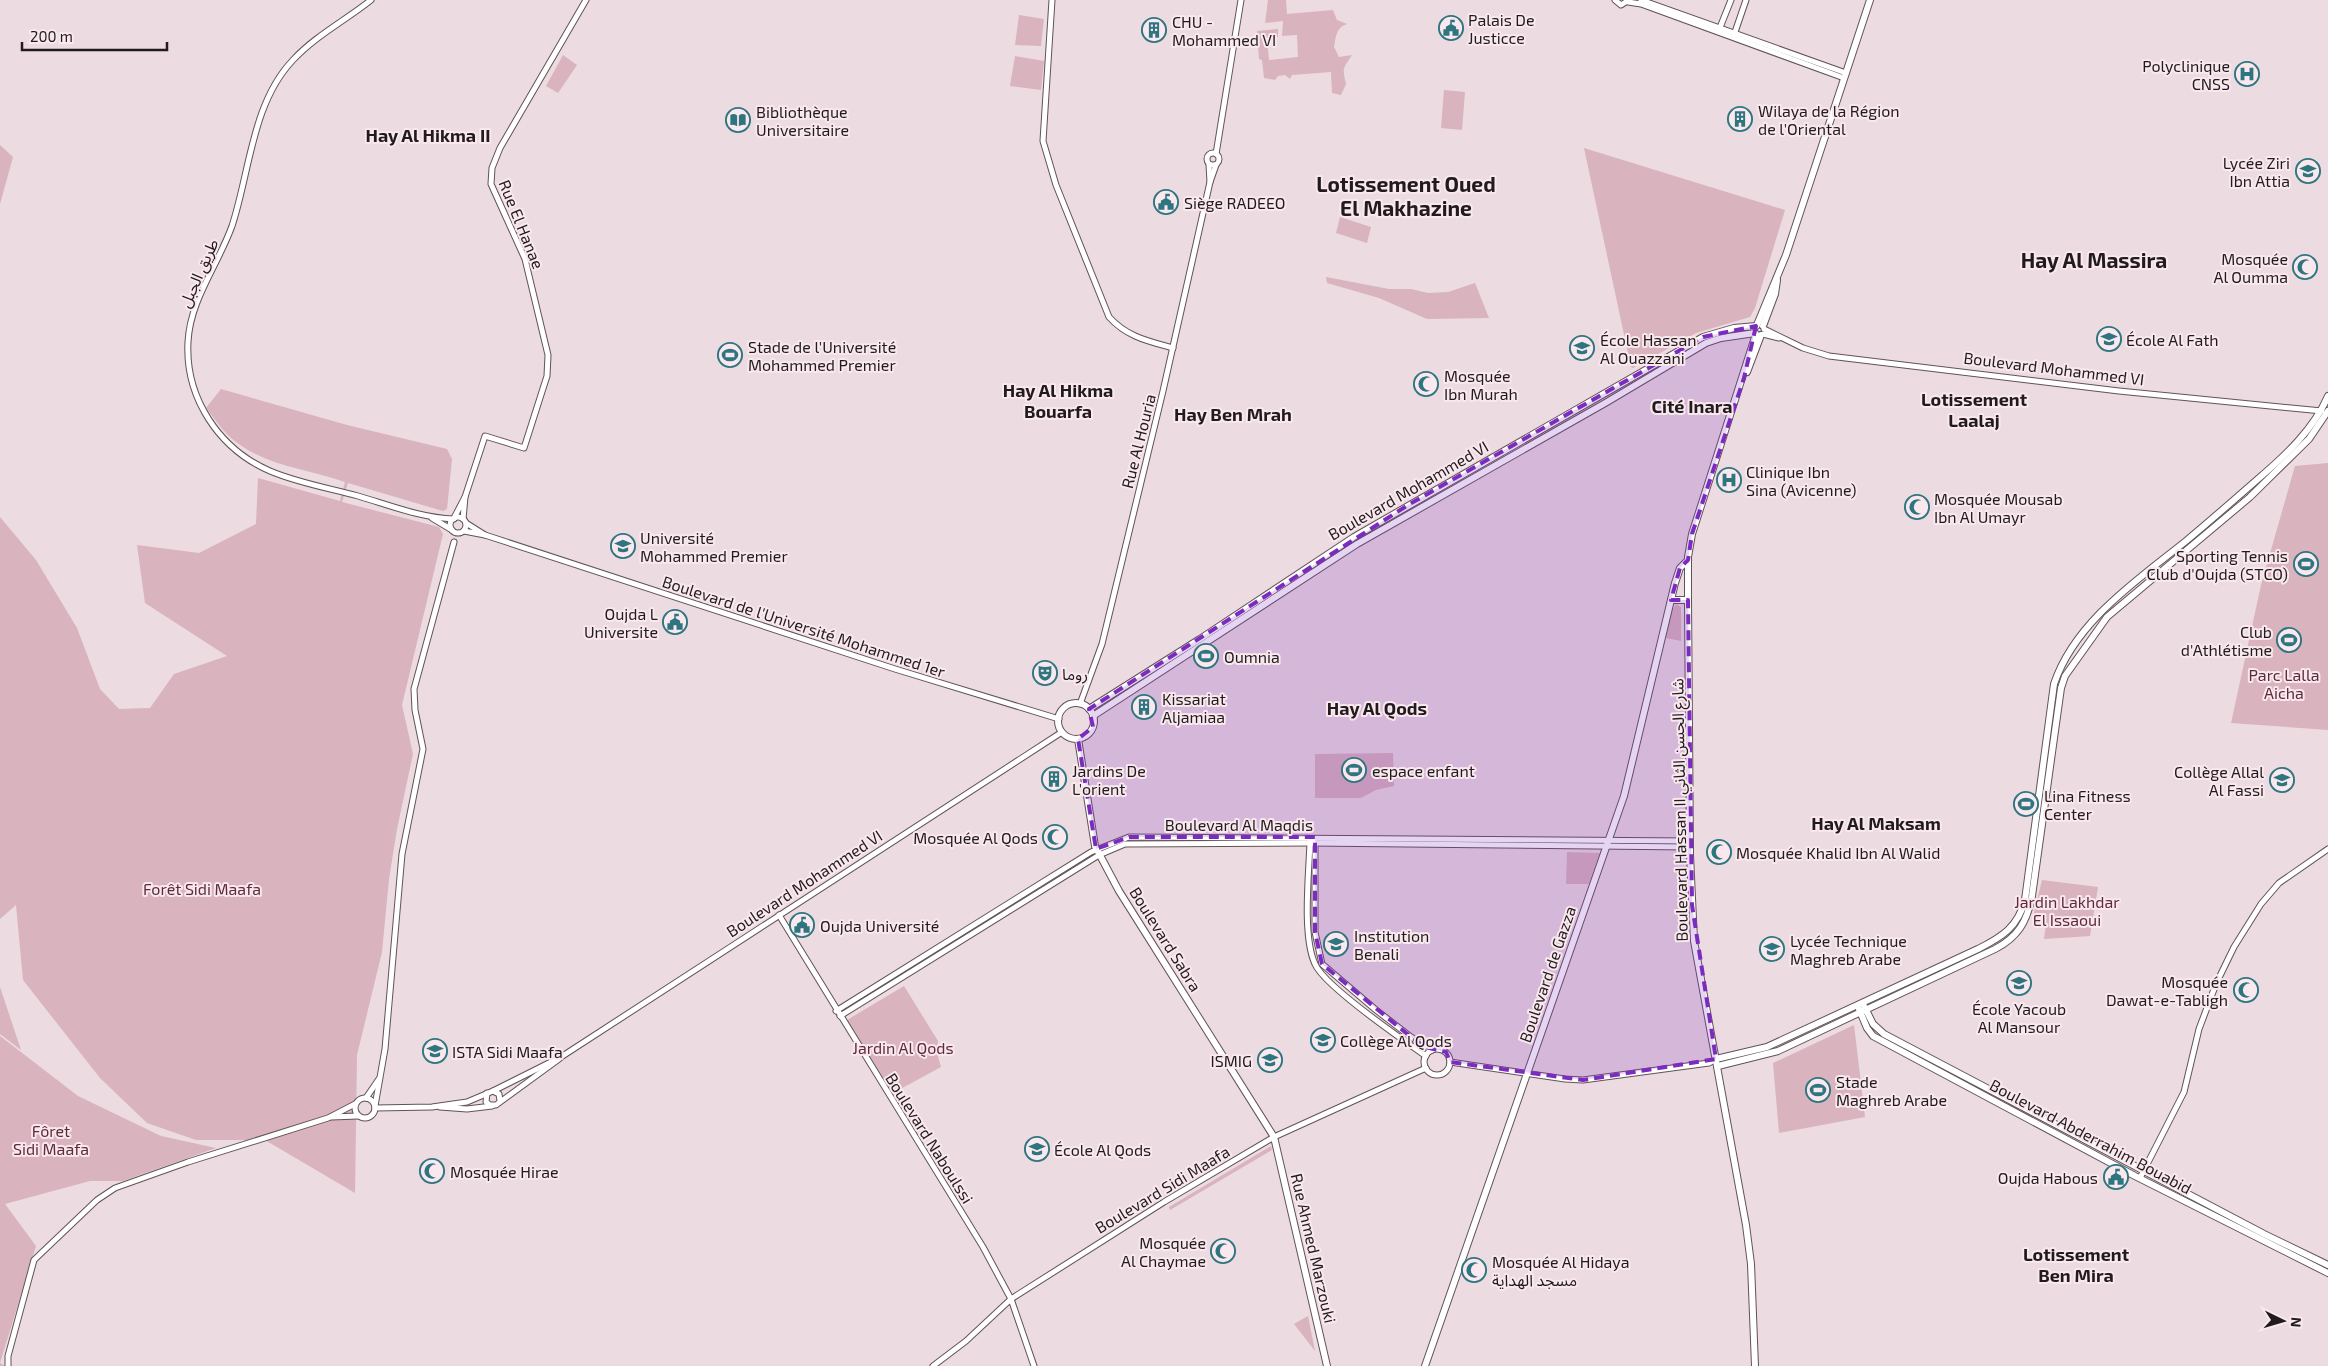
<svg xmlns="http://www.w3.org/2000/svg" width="2328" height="1366" font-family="'Exo 2','Noto Sans Arabic',sans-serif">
<rect width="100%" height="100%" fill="#ecdbe0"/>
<g fill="#d9b3bd">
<path d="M 1268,0 L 1286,0 L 1287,14 L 1333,10 L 1337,20 L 1347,24 C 1336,27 1336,37 1334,47 L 1339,57 L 1352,55 C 1343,69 1342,67 1346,84 L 1341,95 L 1332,93 L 1331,72 L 1292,75 L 1290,79 L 1285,75 L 1278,76 L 1275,80 L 1264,78 L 1262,60 L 1259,59 L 1257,31 L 1278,29 L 1278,37 L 1267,38 L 1269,60 L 1298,57 L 1297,35 L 1282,36 L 1283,21 L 1265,23 Z"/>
<polygon points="1019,15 1044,19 1041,46 1015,45"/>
<polygon points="563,55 577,65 558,93 546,86"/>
<polygon points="1015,56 1044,61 1041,90 1010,86"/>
<polygon points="1444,90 1465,92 1462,130 1441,128"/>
<polygon points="0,145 13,157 0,204"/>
<polygon points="1584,148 1785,210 1755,308 1750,317 1696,333 1633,368 1631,367"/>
<polygon points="1340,217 1371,227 1367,243 1336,233"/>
<polygon points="1326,277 1389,289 1411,289 1428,293 1448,292 1475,283 1489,318 1427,319 1379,298 1327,283"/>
<path d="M 221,389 L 347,425 L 447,449 L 452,459 L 447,509 L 443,511 L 348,483 L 342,502 L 439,527 L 443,534 L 402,705 L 413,754 L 397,829 L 389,879 L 382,952 L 357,1055 L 355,1193 L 265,1140 L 196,1140 L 147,1123 L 100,1078 L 23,980 L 16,905 L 0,919 L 0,517 L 36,560 L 77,628 L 100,689 L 119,709 L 150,708 L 174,674 L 227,656 L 145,603 L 137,545 L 199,553 L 256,524 L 258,478 L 340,501 L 345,482 C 306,468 265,467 231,438 C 222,430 214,418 206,408 Z"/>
<polygon points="2328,463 2328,730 2231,723 2261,585 2295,466"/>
<polygon points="1676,604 1681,607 1681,641 1666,638 1671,612"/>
<polygon points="1393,753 1394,786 1376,790 1361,798 1315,798 1315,754"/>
<polygon points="1567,852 1600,853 1589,884 1566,884"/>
<polygon points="2042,880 2098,887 2090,936 2044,939 2046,924 2032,921"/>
<polygon points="904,986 938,1041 937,1053 941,1067 893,1093 847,1020"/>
<polygon points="0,987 21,1050 0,1034"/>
<polygon points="1854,1025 1865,1117 1779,1133 1773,1063"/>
<polygon points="0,1036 78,1096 161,1136 216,1148 123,1181 90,1181 5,1204 36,1246 0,1363 5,1366 0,1366"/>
<polygon points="1271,1146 1272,1150 1170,1210 1169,1207"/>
<polygon points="1308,1316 1315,1351 1294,1324"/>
</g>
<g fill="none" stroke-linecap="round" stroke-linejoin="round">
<defs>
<g id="minor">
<path d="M 371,0 C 346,20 315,36 293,60 C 252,103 250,171 232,226 C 218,265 190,300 188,342 C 185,398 219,449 270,471 C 298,483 329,488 358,496 C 389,505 421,518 454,519"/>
<path d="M 1052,0 L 1043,141 L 1056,185 L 1109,317 C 1127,337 1148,341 1173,348"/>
<polyline points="1615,0 1621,5 1629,0"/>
<polyline points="1641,0 1846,73"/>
<polyline points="1628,2 1641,4 1844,78"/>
<polyline points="1719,30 1731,0"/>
<polyline points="1734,35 1746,0"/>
<circle cx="1213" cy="159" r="6"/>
<polyline points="1216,154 1241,0"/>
<polyline points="1209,165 1210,182"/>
<polyline points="1764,329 1803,348 1829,356 2119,391 2322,411"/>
<polyline points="1763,334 1779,338"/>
<polyline points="465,497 485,436 524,448 547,376 548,355 525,259 491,184 492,168 500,148 586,0"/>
<circle cx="458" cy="525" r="8"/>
<polyline points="432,518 452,530"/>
<polyline points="454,518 465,497 463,519"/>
<polyline points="464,531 485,535 466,523"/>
<polyline points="485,535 895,669 1059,719"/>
<polyline points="1080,704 1102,644 1163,391 1210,182 1216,165"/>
<polyline points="1315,841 1315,932 1322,964 1376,1010 1411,1037 1432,1050"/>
<path d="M 1310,842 C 1309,873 1302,936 1315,964 C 1324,986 1403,1040 1426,1056"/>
<polyline points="779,915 983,1247 1011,1299 1034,1366"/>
<polyline points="836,1011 1091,852 1129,837 1690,841"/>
<polyline points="840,1016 1099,855 1125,844 1310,843 1690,847"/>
<circle cx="1437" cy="1062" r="13"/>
<polyline points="1450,1062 1565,1079 1583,1080 1709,1063 1716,1059"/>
<polyline points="493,1091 561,1057 1062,732"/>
<polyline points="487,1093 486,1102 490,1105 496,1105 559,1059"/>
<circle cx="365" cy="1108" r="10"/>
<polyline points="366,1098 379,1079"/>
<polyline points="375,1106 385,1049 402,854 423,749 415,710 414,689 454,542"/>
<polyline points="440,1107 467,1109 492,1106"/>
<polyline points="375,1108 432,1107 467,1102 493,1091 499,1094 500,1101"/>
<polyline points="331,1117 358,1116"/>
<polyline points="2140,1178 2184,1092 2199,1029 2216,984 2234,947 2261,904 2279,883 2328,849"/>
<polyline points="8,1366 8,1356 34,1260 97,1200 115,1188 188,1162 328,1118 355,1104"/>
<polyline points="933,1366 966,1341 1011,1299 1164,1202 1274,1137 1426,1068"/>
</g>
<g id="major">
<polyline points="1757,325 1786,255 1870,0"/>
<polyline points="1763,326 1775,294 1777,280"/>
<polyline points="1747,372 1761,335"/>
<polyline points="1671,600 1688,600"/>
<circle cx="1076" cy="721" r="18"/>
<polyline points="1089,709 1200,639 1354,537 1703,337 1734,328 1756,326"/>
<polyline points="1093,716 1357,544 1607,402 1706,343 1721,338 1755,333"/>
<polyline points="1078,739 1095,846 1119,891 1274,1137 1327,1366"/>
<polyline points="1864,1006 1873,1024 1884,1034 2264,1234 2328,1265"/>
<polyline points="1859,1009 1867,1028 1873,1036 2135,1176 2328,1273"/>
<path d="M 1716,1059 L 1767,1047 L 1978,949 C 2002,937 2018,927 2025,900 L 2054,684 C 2075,622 2136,581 2186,541 C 2210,521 2234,500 2258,479 C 2285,456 2314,429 2328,396"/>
<path d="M 1718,1066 L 1778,1051 L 1995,949 C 2018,937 2027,922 2032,896 L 2061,688 L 2065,676 L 2107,617 L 2250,497 L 2309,439 L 2328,411"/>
<polyline points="1425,1366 1624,796 1675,583 1680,568 1688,560"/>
<polyline points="1755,1366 1751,1264 1746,1225 1694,941 1690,855 1688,600 1688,557 1692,534 1756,334"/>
</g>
</defs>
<use href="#minor" stroke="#615357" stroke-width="7"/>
<use href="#major" stroke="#615357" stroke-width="8"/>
<use href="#minor" stroke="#fff" stroke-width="5"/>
<use href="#major" stroke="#fff" stroke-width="6"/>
</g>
<path fill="#7b2cbf" fill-opacity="0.2" stroke="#7b2cbf" stroke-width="4" stroke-dasharray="10 6" stroke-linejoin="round" d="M 1756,326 L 1744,378 L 1692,534 L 1688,560 L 1680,568 L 1671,600 L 1688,600 L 1692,905 L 1716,1059 L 1583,1080 L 1450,1062 L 1446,1052 L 1425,1047 L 1411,1037 L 1322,964 L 1315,932 L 1315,837 L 1129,837 L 1096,849 L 1078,739 L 1093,727 L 1089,709 L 1408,505 L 1703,337 Z"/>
<defs>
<symbol id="civic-ring" viewBox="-11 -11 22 22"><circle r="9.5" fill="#f9e8ed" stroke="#2e7580" stroke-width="1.5"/><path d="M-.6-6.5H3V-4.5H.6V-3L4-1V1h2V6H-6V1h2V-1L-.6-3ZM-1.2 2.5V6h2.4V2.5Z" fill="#2e7580"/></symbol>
<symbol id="building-ring" viewBox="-11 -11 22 22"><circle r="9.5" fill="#f9e8ed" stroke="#2e7580" stroke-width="1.5"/><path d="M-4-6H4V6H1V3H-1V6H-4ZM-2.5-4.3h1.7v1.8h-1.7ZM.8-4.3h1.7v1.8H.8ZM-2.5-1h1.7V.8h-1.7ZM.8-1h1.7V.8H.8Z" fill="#2e7580"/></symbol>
<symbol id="hospital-ring" viewBox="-11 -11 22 22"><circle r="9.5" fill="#f9e8ed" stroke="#2e7580" stroke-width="1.5"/><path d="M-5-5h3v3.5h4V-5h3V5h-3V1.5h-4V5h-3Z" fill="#2e7580"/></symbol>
<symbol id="library-ring" viewBox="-11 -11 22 22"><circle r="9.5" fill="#f9e8ed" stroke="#2e7580" stroke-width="1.5"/><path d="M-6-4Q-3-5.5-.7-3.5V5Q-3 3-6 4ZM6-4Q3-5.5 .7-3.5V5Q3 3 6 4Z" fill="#2e7580"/></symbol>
<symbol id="school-ring" viewBox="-11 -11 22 22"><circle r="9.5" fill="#f9e8ed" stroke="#2e7580" stroke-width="1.5"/><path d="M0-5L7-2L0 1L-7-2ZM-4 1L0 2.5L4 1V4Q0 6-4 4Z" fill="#2e7580"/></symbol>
<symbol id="mosque-ring" viewBox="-11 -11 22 22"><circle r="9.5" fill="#f9e8ed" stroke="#2e7580" stroke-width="1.5"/><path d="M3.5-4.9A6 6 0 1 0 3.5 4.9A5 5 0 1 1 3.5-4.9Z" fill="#2e7580"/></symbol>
<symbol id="stadium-ring" viewBox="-11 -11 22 22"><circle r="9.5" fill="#f9e8ed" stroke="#2e7580" stroke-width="1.5"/><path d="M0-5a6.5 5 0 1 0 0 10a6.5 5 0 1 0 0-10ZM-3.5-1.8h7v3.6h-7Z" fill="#2e7580"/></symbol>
<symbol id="university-ring" viewBox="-11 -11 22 22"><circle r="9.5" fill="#f9e8ed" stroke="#2e7580" stroke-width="1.5"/><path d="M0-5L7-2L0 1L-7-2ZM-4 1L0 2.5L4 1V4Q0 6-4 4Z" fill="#2e7580"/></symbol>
<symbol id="theatre-ring" viewBox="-11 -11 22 22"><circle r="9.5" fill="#f9e8ed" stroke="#2e7580" stroke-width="1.5"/><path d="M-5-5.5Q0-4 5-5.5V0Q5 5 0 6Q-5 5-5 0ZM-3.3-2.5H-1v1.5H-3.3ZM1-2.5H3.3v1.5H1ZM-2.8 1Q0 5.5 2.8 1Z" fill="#2e7580"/></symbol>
</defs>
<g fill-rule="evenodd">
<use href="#civic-ring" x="1437" y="14" width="28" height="28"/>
<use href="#building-ring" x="1140" y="16" width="28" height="28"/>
<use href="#hospital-ring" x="2233" y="60" width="28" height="28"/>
<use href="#building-ring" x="1726" y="105" width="28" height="28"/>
<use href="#library-ring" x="724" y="106" width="28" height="28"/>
<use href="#school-ring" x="2294" y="157" width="28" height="28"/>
<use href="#civic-ring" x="1152" y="188" width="28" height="28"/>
<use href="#mosque-ring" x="2291" y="253" width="28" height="28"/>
<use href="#school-ring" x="2095" y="325" width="28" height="28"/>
<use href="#school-ring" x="1568" y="334" width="28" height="28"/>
<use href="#stadium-ring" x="716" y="341" width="28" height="28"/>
<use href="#mosque-ring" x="1412" y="370" width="28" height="28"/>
<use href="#hospital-ring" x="1715" y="466" width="28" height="28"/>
<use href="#mosque-ring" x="1903" y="493" width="28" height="28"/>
<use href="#university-ring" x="609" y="532" width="28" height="28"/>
<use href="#stadium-ring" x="2292" y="550" width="28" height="28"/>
<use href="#civic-ring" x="661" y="608" width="28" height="28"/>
<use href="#stadium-ring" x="2275" y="626" width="28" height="28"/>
<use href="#stadium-ring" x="1192" y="642" width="28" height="28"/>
<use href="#theatre-ring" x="1031" y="659" width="28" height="28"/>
<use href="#building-ring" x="1130" y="693" width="28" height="28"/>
<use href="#stadium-ring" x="1340" y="756" width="28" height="28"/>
<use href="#building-ring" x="1040" y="765" width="28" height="28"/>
<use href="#university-ring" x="2268" y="766" width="28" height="28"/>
<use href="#stadium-ring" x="2012" y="790" width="28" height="28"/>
<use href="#mosque-ring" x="1041" y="823" width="28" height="28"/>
<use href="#mosque-ring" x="1705" y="838" width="28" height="28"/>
<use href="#civic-ring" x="788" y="911" width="28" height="28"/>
<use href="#school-ring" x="1322" y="930" width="28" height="28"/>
<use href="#school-ring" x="1758" y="935" width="28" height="28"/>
<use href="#school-ring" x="2005" y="969" width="28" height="28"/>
<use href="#mosque-ring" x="2232" y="976" width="28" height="28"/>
<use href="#school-ring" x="1309" y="1026" width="28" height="28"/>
<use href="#university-ring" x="421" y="1037" width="28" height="28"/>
<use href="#school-ring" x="1256" y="1046" width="28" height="28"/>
<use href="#stadium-ring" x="1804" y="1076" width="28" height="28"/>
<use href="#school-ring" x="1023" y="1135" width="28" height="28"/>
<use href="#mosque-ring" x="418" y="1157" width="28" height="28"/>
<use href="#civic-ring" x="2102" y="1163" width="28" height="28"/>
<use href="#mosque-ring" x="1209" y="1237" width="28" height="28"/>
<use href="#mosque-ring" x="1460" y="1256" width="28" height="28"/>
</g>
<g text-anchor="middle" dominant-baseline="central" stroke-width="4" stroke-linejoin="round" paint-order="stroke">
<g font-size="16" fill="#211b1d" stroke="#f9e8ed" text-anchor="start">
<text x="1468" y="19">Palais De<tspan x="1468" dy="18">Justicce</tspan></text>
<text x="1172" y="21">CHU -<tspan x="1172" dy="18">Mohammed VI</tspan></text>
<text x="2230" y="65" text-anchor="end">Polyclinique<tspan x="2230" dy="18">CNSS</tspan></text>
<text x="1758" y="110">Wilaya de la Région<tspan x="1758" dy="18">de l'Oriental</tspan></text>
<text x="756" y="111">Bibliothèque<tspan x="756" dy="18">Universitaire</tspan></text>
<text x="2290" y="162" text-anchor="end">Lycée Ziri<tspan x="2290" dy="18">Ibn Attia</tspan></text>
<text x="1184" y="202">Siège RADEEO</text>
<text x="2288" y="258" text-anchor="end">Mosquée<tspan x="2288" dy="18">Al Oumma</tspan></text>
<text x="1600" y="339">École Hassan<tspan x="1600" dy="18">Al Ouazzani</tspan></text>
<text x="2126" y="339">École Al Fath</text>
<text x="748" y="346">Stade de l'Université<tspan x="748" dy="18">Mohammed Premier</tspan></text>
<text x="1444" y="375">Mosquée<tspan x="1444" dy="18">Ibn Murah</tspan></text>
<text x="1746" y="471">Clinique Ibn<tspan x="1746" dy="18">Sina (Avicenne)</tspan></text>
<text x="1934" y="498">Mosquée Mousab<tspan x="1934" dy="18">Ibn Al Umayr</tspan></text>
<text x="640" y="537">Université<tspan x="640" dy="18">Mohammed Premier</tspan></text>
<text x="2288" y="555" text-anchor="end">Sporting Tennis<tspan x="2288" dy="18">Club d'Oujda (STCO)</tspan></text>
<text x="658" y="613" text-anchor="end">Oujda L<tspan x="658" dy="18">Universite</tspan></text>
<text x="2272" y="631" text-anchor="end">Club<tspan x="2272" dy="18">d'Athlétisme</tspan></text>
<text x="1224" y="656">Oumnia</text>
<text x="1062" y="673">روما</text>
<text x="1162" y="698">Kissariat<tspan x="1162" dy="18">Aljamiaa</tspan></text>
<text x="1072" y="770">Jardins De<tspan x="1072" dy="18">L'orient</tspan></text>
<text x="1372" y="770">espace enfant</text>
<text x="2264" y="771" text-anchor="end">Collège Allal<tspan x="2264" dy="18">Al Fassi</tspan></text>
<text x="2044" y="795">Lina Fitness<tspan x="2044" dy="18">Center</tspan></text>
<text x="1038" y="837" text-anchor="end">Mosquée Al Qods</text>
<text x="1736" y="852">Mosquée Khalid Ibn Al Walid</text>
<text x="820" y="925">Oujda Université</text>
<text x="1354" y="935">Institution<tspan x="1354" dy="18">Benali</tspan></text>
<text x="1790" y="940">Lycée Technique<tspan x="1790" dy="18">Maghreb Arabe</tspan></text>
<text x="2228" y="981" text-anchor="end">Mosquée<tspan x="2228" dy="18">Dawat-e-Tabligh</tspan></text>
<text x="2019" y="1008" text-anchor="middle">École Yacoub<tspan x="2019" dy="18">Al Mansour</tspan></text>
<text x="1340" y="1040">Collège Al Qods</text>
<text x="452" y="1051">ISTA Sidi Maafa</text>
<text x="1252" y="1060" text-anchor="end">ISMIG</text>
<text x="1836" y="1081">Stade<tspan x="1836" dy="18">Maghreb Arabe</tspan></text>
<text x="1054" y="1149">École Al Qods</text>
<text x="450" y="1171">Mosquée Hirae</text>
<text x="2098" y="1177" text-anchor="end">Oujda Habous</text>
<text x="1206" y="1242" text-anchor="end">Mosquée<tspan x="1206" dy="18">Al Chaymae</tspan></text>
<text x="1492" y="1261">Mosquée Al Hidaya<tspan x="1492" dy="18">مسجد الهداية</tspan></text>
</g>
<g font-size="16" fill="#211b1d" stroke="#f9e8ed">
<text transform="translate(522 224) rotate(68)">Rue El Hanae</text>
<text transform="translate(198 273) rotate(-66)">طريق الجبل</text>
<text transform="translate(2054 368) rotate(7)">Boulevard Mohammed VI</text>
<text transform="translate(1138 441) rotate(-76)">Rue Al Houria</text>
<text transform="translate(1408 490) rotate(-30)">Boulevard Mohammed VI</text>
<text transform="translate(804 626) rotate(18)">Boulevard de l'Université Mohammed 1er</text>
<text transform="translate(1679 810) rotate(-91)">Boulevard Hassan II شارع الحسن الثاني</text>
<text x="1239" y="824">Boulevard Al Maqdis</text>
<text transform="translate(804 883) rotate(-33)">Boulevard Mohammed VI</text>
<text transform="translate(1166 939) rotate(58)">Boulevard Sabra</text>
<text transform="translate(1547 974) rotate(-71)">Boulevard de Gazza</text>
<text transform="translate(2091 1136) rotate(28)">Boulevard Abderrahim Bouabid</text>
<text transform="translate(930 1138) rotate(58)">Boulevard Naboulssi</text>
<text transform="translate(1162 1189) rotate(-31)">Boulevard Sidi Maafa</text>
<text transform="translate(1314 1248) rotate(77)">Rue Ahmed Marzouki</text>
</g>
<g font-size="16" fill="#5f2a3d" stroke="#f9e8ed">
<text x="2284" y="674">Parc Lalla<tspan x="2284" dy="18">Aicha</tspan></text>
<text x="202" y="888">Forêt Sidi Maafa</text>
<text x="2067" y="901">Jardin Lakhdar<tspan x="2067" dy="18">El Issaoui</tspan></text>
<text x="903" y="1047">Jardin Al Qods</text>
<text x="51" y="1130">Fôret<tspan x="51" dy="18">Sidi Maafa</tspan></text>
</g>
<g font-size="18" font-weight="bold" fill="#211b1d" stroke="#f9e8ed">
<text x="428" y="135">Hay Al Hikma II</text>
<text x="1058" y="390">Hay Al Hikma<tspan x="1058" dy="21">Bouarfa</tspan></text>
<text x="1974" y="399">Lotissement<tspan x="1974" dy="21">Laalaj</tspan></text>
<text x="1692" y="406">Cité Inara</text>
<text x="1233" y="414">Hay Ben Mrah</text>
<text x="1377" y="708">Hay Al Qods</text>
<text x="1876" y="823">Hay Al Maksam</text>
<text x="2076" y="1254">Lotissement<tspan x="2076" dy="21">Ben Mira</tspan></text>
</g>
<g font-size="21" font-weight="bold" fill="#211b1d" stroke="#f9e8ed">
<text x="1406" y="183">Lotissement Oued<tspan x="1406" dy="24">El Makhazine</tspan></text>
<text x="2094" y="259">Hay Al Massira</text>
</g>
</g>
<g transform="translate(2283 1321) rotate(95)" stroke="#f9e8ed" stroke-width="4" paint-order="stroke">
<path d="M0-4L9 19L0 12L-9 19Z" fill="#211b1d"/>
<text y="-8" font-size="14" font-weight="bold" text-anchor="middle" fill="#211b1d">N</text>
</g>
<path d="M22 42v8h145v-8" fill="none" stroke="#211b1d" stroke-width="2.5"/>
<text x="30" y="42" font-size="15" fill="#211b1d" stroke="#f9e8ed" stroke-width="4" paint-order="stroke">200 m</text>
</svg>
